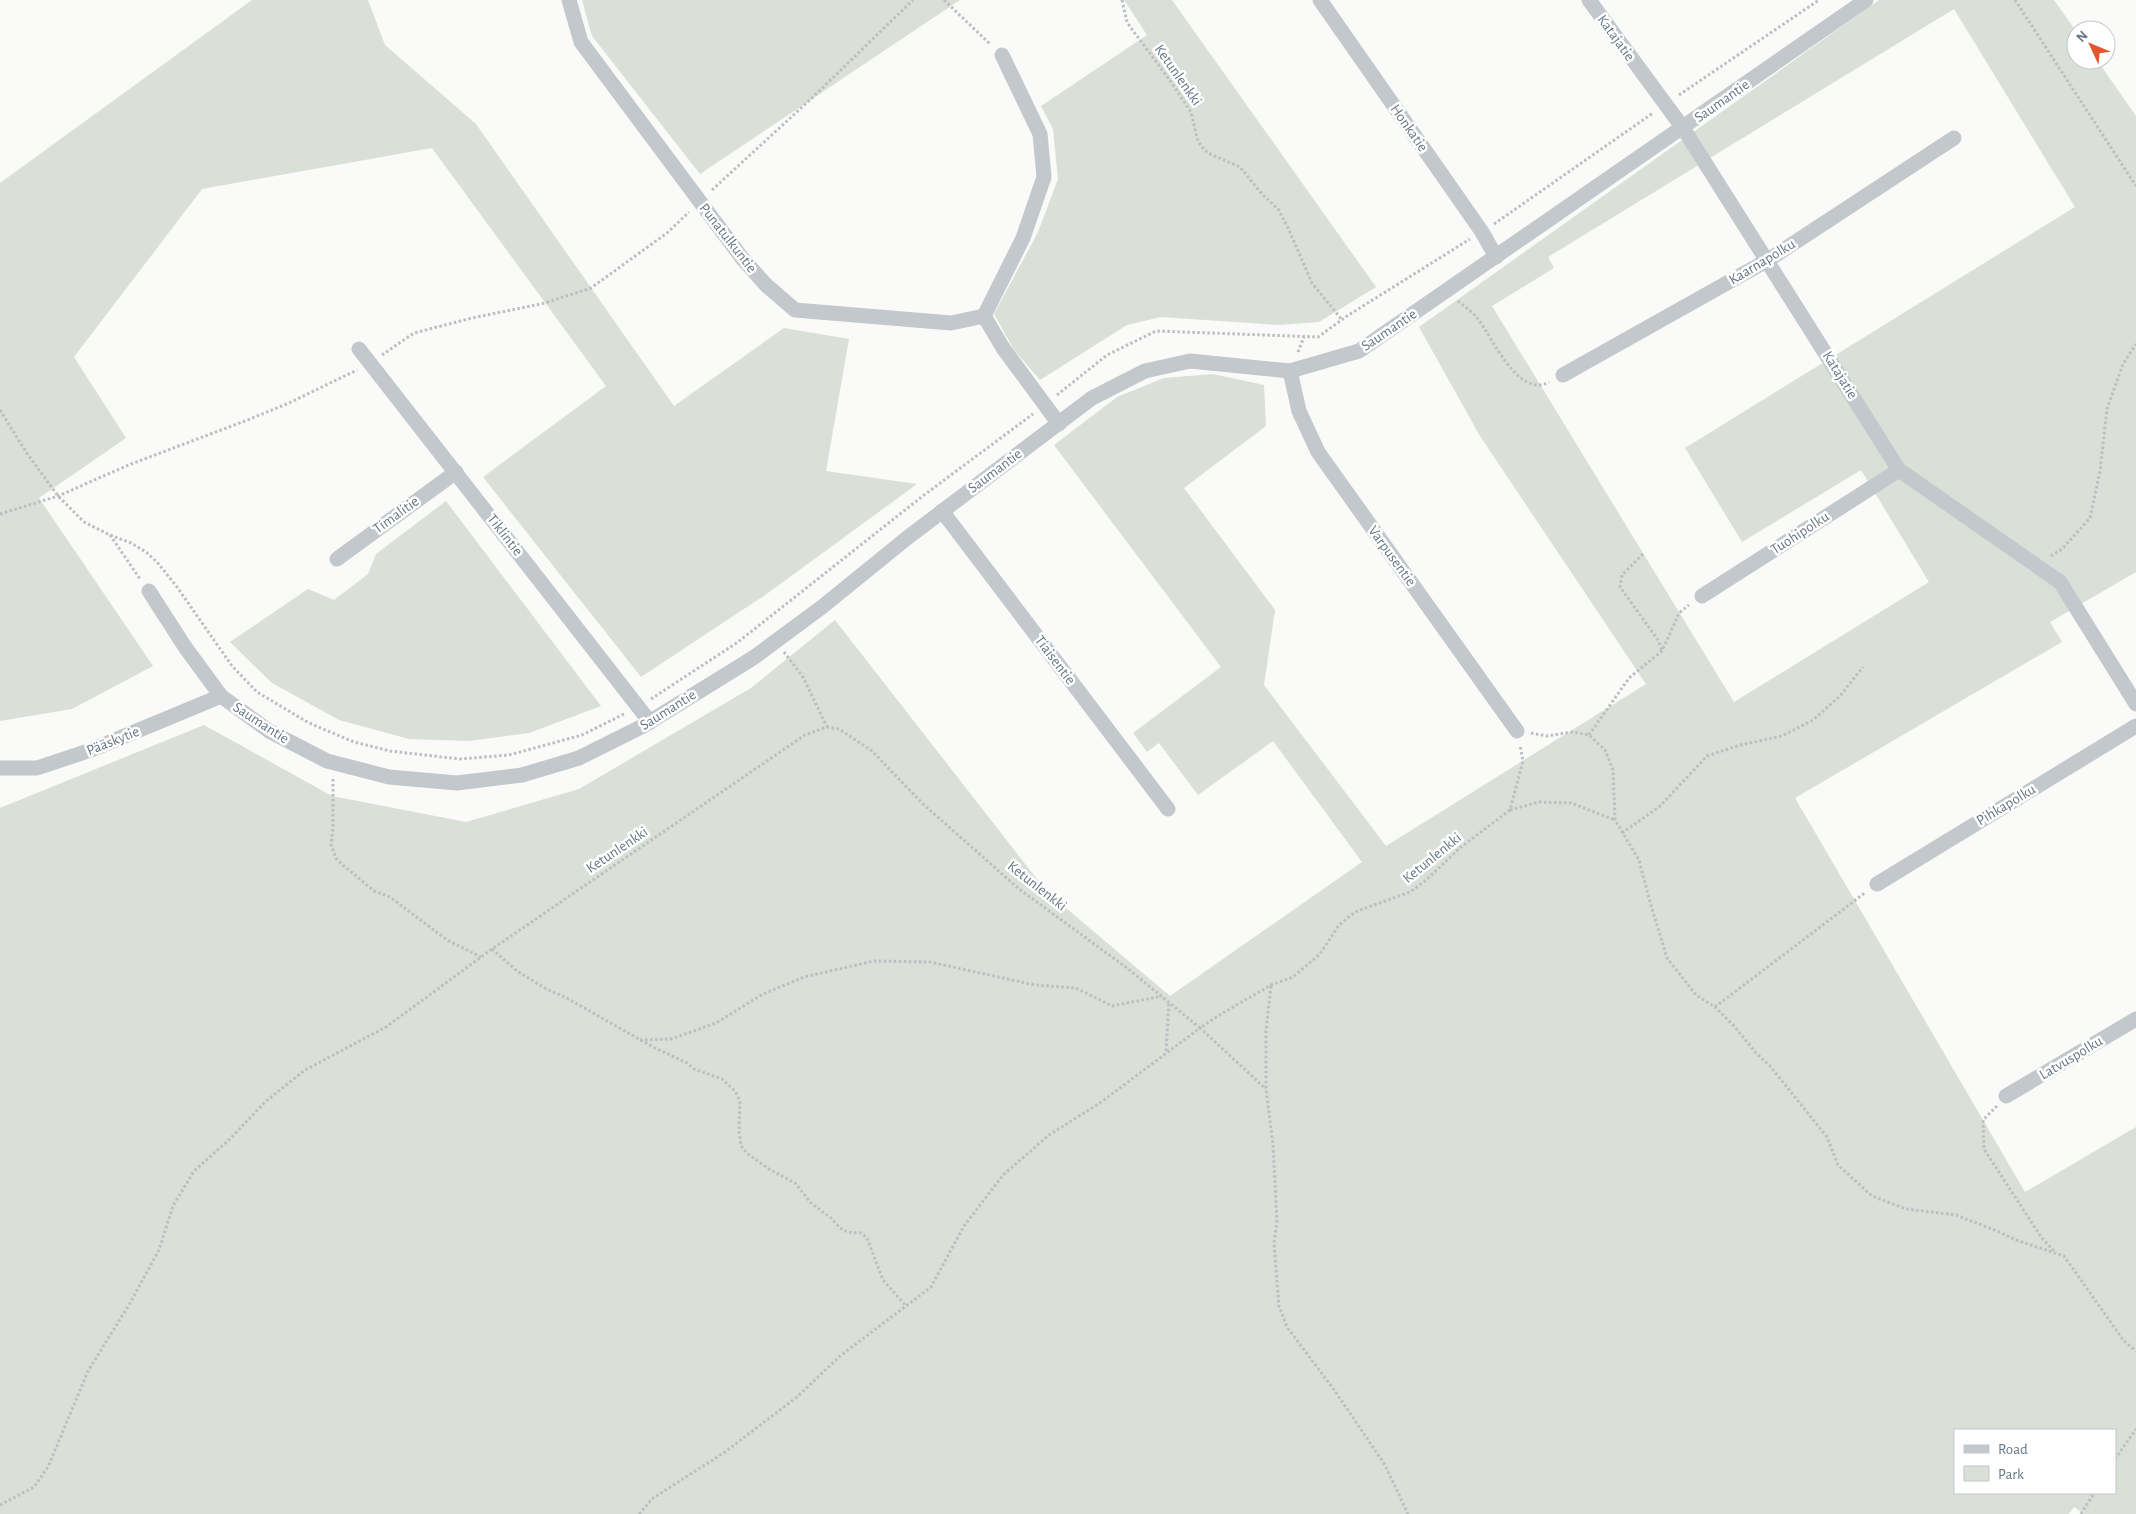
<svg xmlns="http://www.w3.org/2000/svg" width="2136" height="1514" font-family="'Alegreya Sans',sans-serif">
<rect width="100%" height="100%" fill="#fafaf8"/>
<g fill="#dadfd7" fill-rule="evenodd">
<polygon points="252,0 368,0 385,45 476,124 674,406 784,328 849,339 826,471 917,484 768,593 641,677 483,477 606,386 432,148 202,189 74,357 126,438 39,498 153,666 72,709 0,721 0,183"/>
<polygon points="582,0 960,0 700,174 592,36"/>
<polygon points="1124,0 1172,0 1376,287 1319,322 1278,325 1161,317 1127,325 1040,380 1014,350 994,314 1038,232 1058,179 1053,129 1041,106 1147,35"/>
<path d="M 1879,0 L 2054,0 L 2076,31 L 2076,60 L 2097,60 L 2136,116 L 2136,572 L 2050,622 L 2062,642 L 1795,798 L 2025,1192 L 2136,1127 L 2136,1514 L 2084,1514 L 2074,1507 L 2069,1514 L 0,1514 L 0,808 L 204,725 L 332,796 L 466,822 L 579,789 L 751,688 L 835,620 L 1047,892 L 1170,996 L 1362,862 L 1273,741 L 1198,795 L 1159,743 L 1147,752 L 1133,733 L 1221,667 L 1054,445 L 1117,397 L 1164,378 L 1213,374 L 1264,385 L 1266,426 L 1184,488 L 1275,610 L 1264,685 L 1386,846 L 1646,684 L 1480,436 L 1419,327 ZM 1954,9 L 2075,207 L 1685,448 L 1742,542 L 1861,470 L 1929,582 L 1734,702 L 1492,306 L 1554,268 L 1548,257 ZM 1955,1430 L 2115,1430 L 2115,1493 L 1955,1493 Z"/>
<polygon points="446,501 601,706 529,733 469,741 409,739 339,720 272,683 230,642 308,589 334,600 368,574 376,554"/>
</g>
<g fill="none" stroke-linecap="round" stroke-linejoin="round">
<g stroke="#bbbfc2" stroke-width="3" stroke-dasharray="2.5 2.5" stroke-linecap="butt">
<polyline points="944,0 990,44"/>
<polyline points="1122,0 1127,22 1131,28 1169,79 1191,112 1197,138 1201,146 1208,153 1240,167 1262,194 1278,209 1289,230 1312,283 1342,320"/>
<polyline points="2015,0 2136,186"/>
<polyline points="1679,95 1819,0"/>
<polyline points="712,190 813,97 913,0"/>
<polyline points="1494,224 1653,113"/>
<path d="M 1458,301 C 1465,307 1473,312 1478,319 C 1493,338 1518,399 1549,382"/>
<polyline points="1298,352 1304,337"/>
<polyline points="382,355 414,333 472,318 545,303 591,288 667,233 689,212"/>
<polyline points="1057,395 1107,355 1156,331 1318,337 1347,316 1470,239"/>
<polyline points="0,410 26,452 58,496 84,522 110,535 131,543 146,552 157,562 177,587 232,666 257,692 309,723 354,742 390,751 460,759 509,755 582,735 624,714"/>
<polyline points="0,514 58,496 131,464 245,421 289,403 357,370"/>
<polyline points="110,535 140,579"/>
<polyline points="1643,554 1622,575 1620,587 1658,640 1662,650"/>
<polyline points="2051,556 2062,549 2090,518 2100,471 2107,409 2123,364 2136,344"/>
<polyline points="784,652 803,677 827,727"/>
<polyline points="651,699 738,642 924,495 1033,414"/>
<polyline points="1531,733 1547,736 1572,732 1589,735 1605,750 1613,770 1615,820 1639,860 1650,902 1667,958 1696,995 1715,1007 1735,1027 1756,1053 1770,1066 1827,1137 1838,1165 1872,1196 1906,1209 1956,1215 1997,1231 2016,1240 2064,1256 2124,1341 2136,1351"/>
<polyline points="1589,735 1629,678 1662,651 1679,613 1689,605"/>
<polyline points="333,779 333,827 331,845 337,860 374,891 390,897 447,940 481,957"/>
<polyline points="1510,810 1539,802 1571,803 1615,820"/>
<polyline points="1622,833 1659,807 1707,756 1740,745 1782,736 1813,720 1840,696 1863,667"/>
<polyline points="492,949 517,971 548,990 565,997 653,1047 687,1063 694,1069 722,1079 735,1091 740,1101 739,1131 741,1146 748,1154 769,1169 795,1183 811,1203 831,1218 840,1228 847,1232 861,1233 867,1238 883,1280 907,1307"/>
<polyline points="1271,986 1266,1031 1266,1089 1273,1145 1277,1221 1274,1243 1279,1306 1287,1327 1335,1391 1385,1465 1408,1514"/>
<polyline points="1715,1007 1866,892"/>
<polyline points="640,1040 671,1039 716,1023 763,994 804,977 874,961 930,962 1035,985 1076,988 1112,1006 1162,996"/>
<polyline points="1166,1051 1169,1003"/>
<polyline points="1997,1106 1983,1120 1984,1149 2041,1237 2055,1252"/>
<polyline points="2115,1459 2136,1429"/>
<polyline points="0,1505 34,1487 48,1467 88,1371 130,1303 159,1250 173,1206 194,1171 230,1139 265,1102 305,1070 386,1027 492,949 805,735 827,727 839,729 872,751 923,804 1019,889 1127,968 1200,1028 1221,1014 1271,985 1293,977 1320,954 1339,925 1355,912 1410,892 1424,882 1461,847 1510,810 1523,761 1520,745"/>
<polyline points="639,1514 653,1498 725,1452 797,1397 840,1356 931,1287 964,1226 1003,1175 1049,1135 1100,1103 1200,1028 1266,1089"/>
<polyline points="2081,1514 2094,1493"/>
</g>
<g stroke="#c3c8cc" stroke-width="15">
<polyline points="569,0 581,42 742,258 766,285 795,310 951,323 984,316 1003,348 1059,424"/>
<polyline points="1320,0 1482,232 1496,257"/>
<polyline points="1589,0 1683,128 1899,470 2060,582 2136,704"/>
<polyline points="984,316 1023,238 1044,177 1040,134 1002,55"/>
<polyline points="359,349 650,722"/>
<polyline points="1290,371 1299,411 1318,452 1517,731"/>
<polyline points="1563,375 1768,260 1954,138"/>
<polyline points="942,511 1168,809"/>
<polyline points="337,559 456,472"/>
<polyline points="149,591 185,647 221,696 269,731 327,761 389,777 457,783 522,775 579,758 643,726 753,658 822,607 907,538 1092,398 1145,371 1190,361 1290,371 1359,351 1866,0"/>
<polyline points="1702,596 1899,470"/>
<polyline points="0,768 37,768 91,750 221,696"/>
<polyline points="1877,884 2136,726"/>
<polyline points="2006,1096 2136,1019"/>
</g>
</g>
<g text-anchor="middle" dominant-baseline="central" stroke-width="5" stroke-linejoin="round" paint-order="stroke">
<g font-size="15" fill="#657683" stroke="#fff">
<text transform="translate(1616 38) rotate(54)">Katajatie</text>
<text transform="translate(1178 75) rotate(55)">Ketunlenkki</text>
<text transform="translate(1722 101) rotate(-35)">Saumantie</text>
<text transform="translate(1409 128) rotate(55)">Honkatie</text>
<text transform="translate(728 238) rotate(52)">Punatulkuntie</text>
<text transform="translate(1762 262) rotate(-31)">Kaarnapolku</text>
<text transform="translate(1389 330) rotate(-34)">Saumantie</text>
<text transform="translate(1840 375) rotate(58)">Katajatie</text>
<text transform="translate(995 471) rotate(-37)">Saumantie</text>
<text transform="translate(396 515) rotate(-36)">Timalitie</text>
<text transform="translate(1800 533) rotate(-33)">Tuohipolku</text>
<text transform="translate(505 535) rotate(52)">Tiklintie</text>
<text transform="translate(1392 556) rotate(54)">Varpusentie</text>
<text transform="translate(1055 660) rotate(53)">Tiaisentie</text>
<text transform="translate(668 710) rotate(-32)">Saumantie</text>
<text transform="translate(261 723) rotate(33)">Saumantie</text>
<text transform="translate(113 741) rotate(-22)">Pääskytie</text>
<text transform="translate(2006 805) rotate(-31)">Pihkapolku</text>
<text transform="translate(617 850) rotate(-34)">Ketunlenkki</text>
<text transform="translate(1432 858) rotate(-39)">Ketunlenkki</text>
<text transform="translate(1037 886) rotate(38)">Ketunlenkki</text>
<text transform="translate(2071 1058) rotate(-31)">Latvuspolku</text>
</g>
</g>
<rect x="1954" y="1429" width="162" height="65" fill="#ffffff" stroke="#c1c8cd"/>
<rect x="1964" y="1445" width="25" height="8" fill="#c3c8cc" stroke="#c1c8cd"/>
<text x="1998" y="1454" font-size="15" fill="#657683">Road</text>
<rect x="1964" y="1466" width="25" height="15" fill="#dadfd7" stroke="#c1c8cd"/>
<text x="1998" y="1479" font-size="15" fill="#657683">Park</text>
<g transform="translate(2091 45) rotate(314)"><circle r="24" fill="#ffffff" stroke="#c1c8cd"/>
<path d="M0-4L9 19L0 12L-9 19Z" fill="#e4572e"/>
<text y="-8" font-size="14" font-weight="bold" text-anchor="middle" fill="#657683">N</text>
</g>
</svg>
